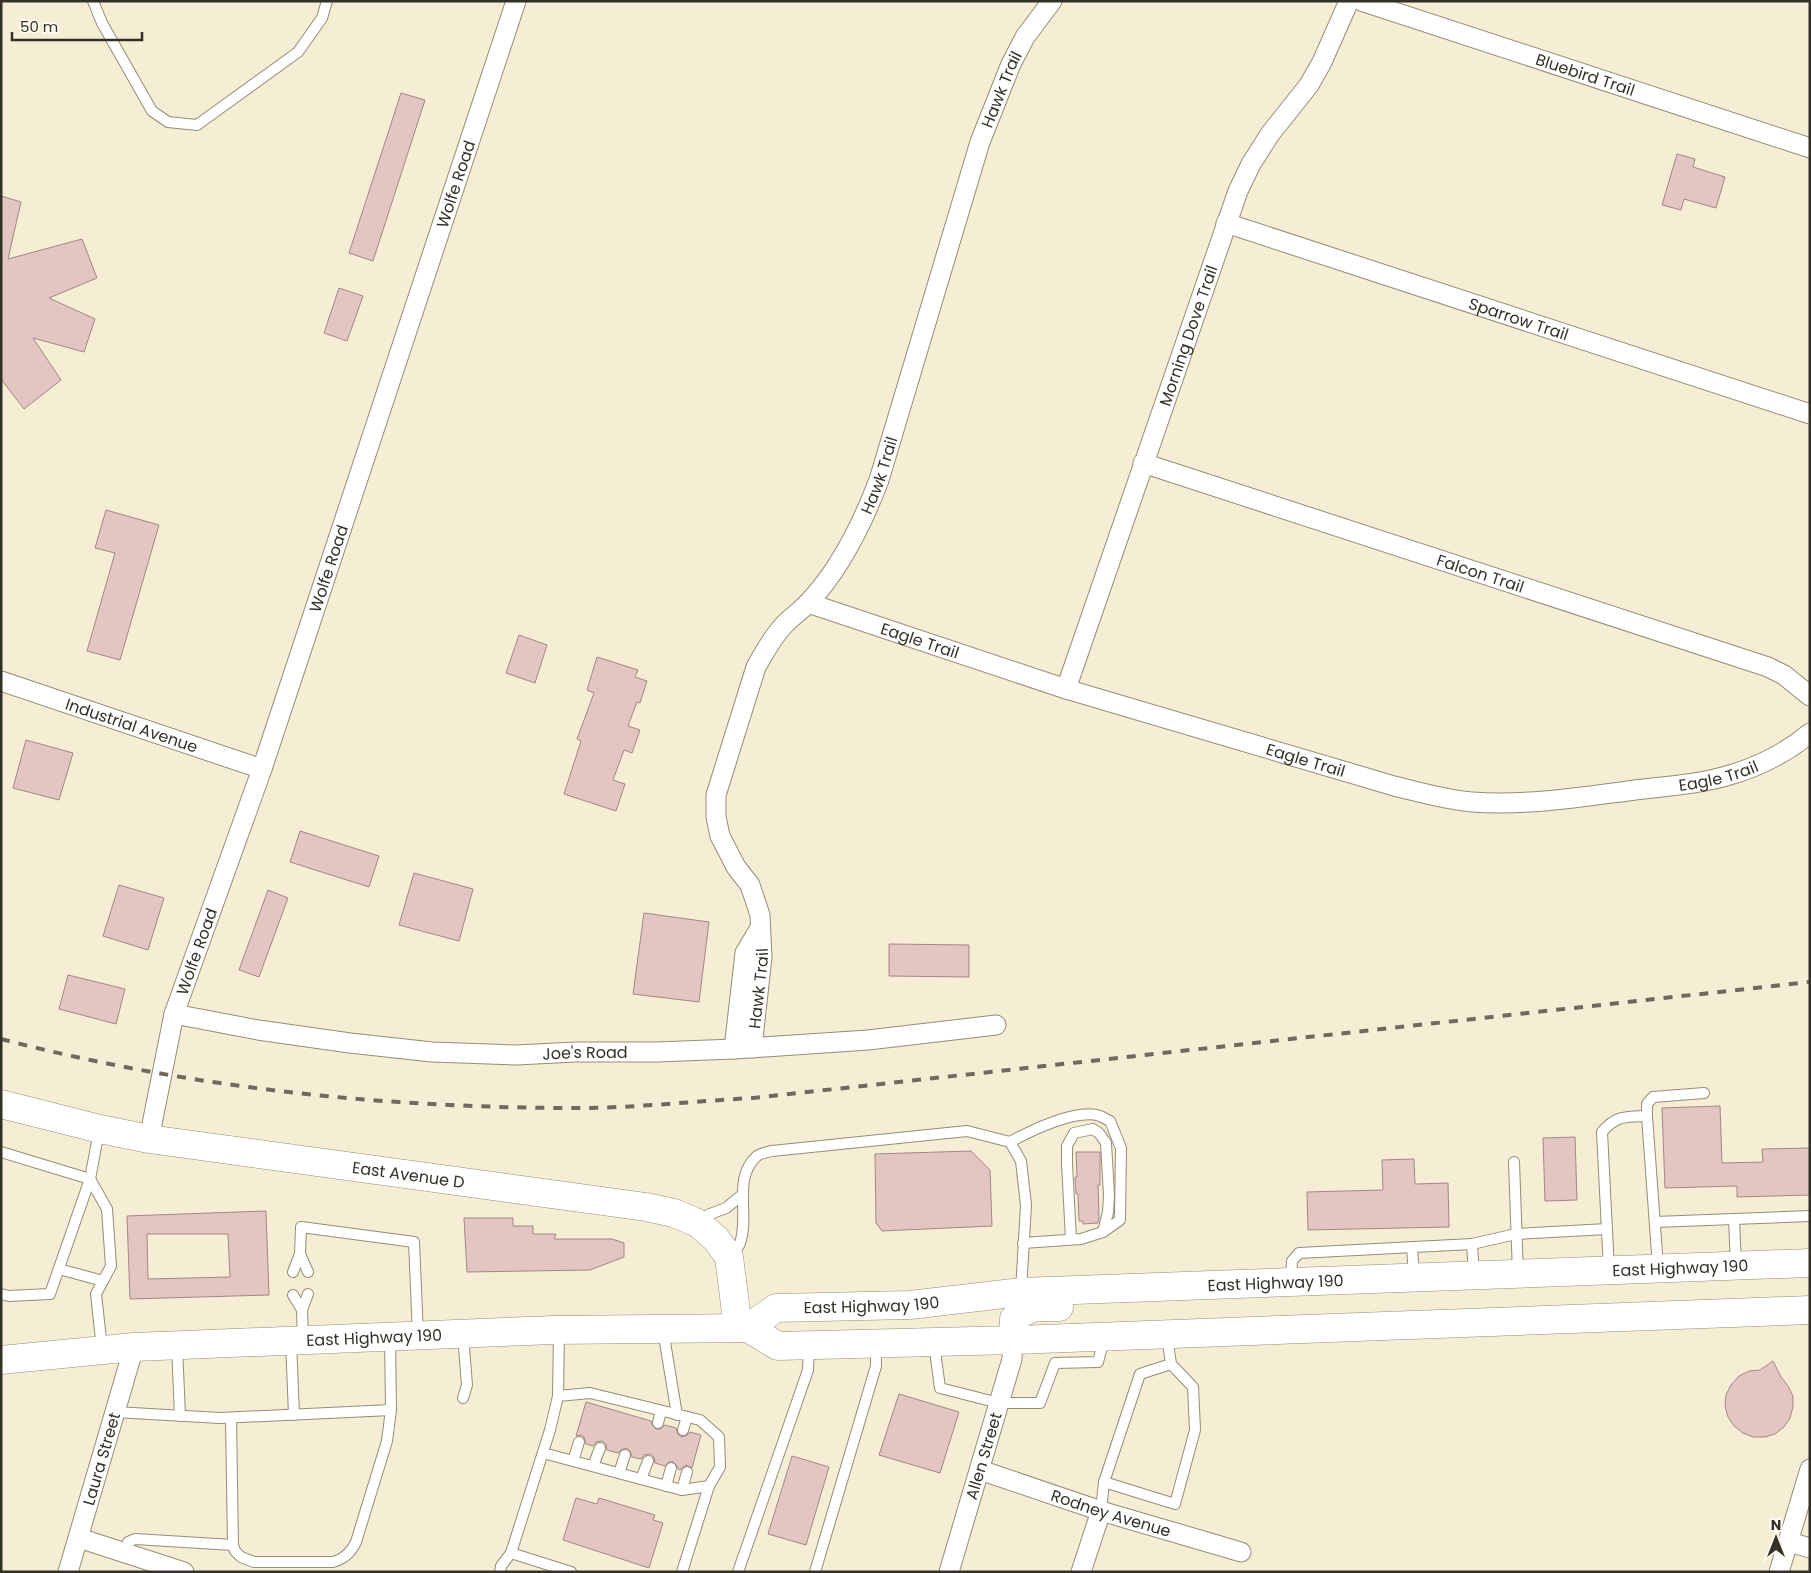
<svg xmlns="http://www.w3.org/2000/svg" width="1811" height="1573" font-family="Poppins,sans-serif">
<rect width="100%" height="100%" fill="#f5edd4"/>
<g fill="#e3c5c2" stroke="#a38785" fill-rule="evenodd">
<polygon points="401,93 425,100 373,261 349,253"/>
<polygon points="1677,154 1695,159 1693,167 1725,177 1716,208 1684,199 1681,210 1662,205"/>
<polygon points="1,196 21,202 8,259 82,239 97,278 49,298 95,319 84,352 33,338 61,380 24,409 1,379"/>
<polygon points="339,288 363,296 347,341 324,333"/>
<polygon points="106,510 159,525 120,660 87,651 115,553 95,548"/>
<polygon points="519,635 547,645 535,683 506,673"/>
<polygon points="597,657 638,670 635,677 647,681 640,703 637,702 628,726 640,730 632,753 624,750 613,780 625,784 616,811 564,794 581,741 577,739 594,693 587,690"/>
<polygon points="26,740 73,753 59,800 13,788"/>
<polygon points="300,831 379,856 369,887 290,862"/>
<polygon points="414,873 473,889 459,941 399,925"/>
<polygon points="119,885 164,898 148,950 103,936"/>
<polygon points="268,890 288,898 259,977 239,970"/>
<polygon points="644,913 709,922 699,1002 633,994"/>
<polygon points="889,944 969,945 969,977 889,976"/>
<polygon points="68,975 125,989 116,1024 59,1009"/>
<polygon points="1720,1106 1722,1163 1763,1162 1762,1149 1810,1148 1810,1195 1737,1197 1737,1186 1665,1188 1662,1108"/>
<polygon points="1575,1137 1577,1200 1545,1201 1543,1138"/>
<polygon points="971,1151 990,1170 992,1226 882,1231 876,1223 875,1154"/>
<polygon points="1076,1152 1100,1152 1100,1185 1098,1185 1099,1218 1098,1223 1083,1224 1083,1221 1079,1221 1078,1194 1076,1194 1075,1177 1077,1177"/>
<polygon points="1414,1159 1415,1184 1448,1183 1449,1227 1308,1230 1307,1192 1383,1190 1382,1160"/>
<path d="M 266,1211 L 269,1295 L 130,1299 L 127,1216 ZM 147,1234 L 228,1234 L 230,1277 L 148,1279 Z"/>
<polygon points="464,1218 513,1218 513,1226 533,1226 533,1234 556,1234 554,1239 612,1239 624,1243 624,1257 590,1270 467,1272"/>
<polygon points="1773,1361 1781,1377 1788,1386 1793,1396 1793,1407 1790,1418 1784,1427 1775,1434 1765,1437 1753,1437 1743,1433 1734,1426 1728,1417 1725,1406 1726,1395 1731,1385 1739,1376 1749,1371 1760,1370"/>
<polygon points="899,1394 959,1412 940,1473 879,1455"/>
<polygon points="586,1402 651,1421 652,1425 656,1429 660,1429 665,1425 676,1428 678,1434 681,1437 687,1435 690,1432 701,1435 692,1468 686,1465 680,1470 678,1469 677,1466 673,1462 669,1462 665,1466 655,1463 654,1457 650,1454 644,1455 641,1459 632,1457 630,1451 627,1448 621,1450 618,1453 607,1450 606,1444 602,1441 596,1442 593,1446 586,1444 584,1437 581,1435 576,1436"/>
<polygon points="792,1456 829,1467 806,1545 768,1534"/>
<polygon points="576,1498 597,1504 599,1498 655,1515 653,1520 663,1523 649,1568 563,1540"/>
</g>
<g fill="none" stroke-linecap="round" stroke-linejoin="round">
<defs>
<g id="lane">
<polyline points="93,1 102,23 152,111 168,122 197,125 298,52 322,18 327,1"/>
<polyline points="1647,1116 1658,1267"/>
<path d="M 1010,1142 C 1030,1131 1077,1108 1100,1116 C 1103,1117 1107,1120 1110,1121 L 1121,1148 L 1120,1220 L 1103,1232 L 1081,1239 L 1023,1243"/>
<polyline points="1,1152 90,1179 99,1131"/>
<polyline points="1514,1162 1518,1274"/>
<polyline points="90,1179 107,1209 111,1266 96,1294 102,1349"/>
<polyline points="697,1219 726,1208 742,1195"/>
<polyline points="1734,1219 1736,1266"/>
<polyline points="1655,1222 1810,1216"/>
<polyline points="1071,1239 1067,1164 1067,1146 1074,1133 1093,1129 1099,1133 1106,1143 1109,1195 1108,1212 1103,1232"/>
<polyline points="1472,1244 1474,1275"/>
<polyline points="1412,1247 1414,1276"/>
<path d="M 731,1255 C 734,1252 739,1247 740,1243 C 750,1215 732,1178 757,1156 C 761,1153 767,1152 772,1151 L 967,1131 L 1010,1142 L 1021,1161 L 1026,1205 L 1021,1291"/>
<polyline points="59,1269 103,1281"/>
<path d="M 1609,1270 L 1602,1132 C 1616,1115 1626,1117 1647,1116 L 1647,1104 L 1653,1097 L 1704,1093"/>
<polyline points="293,1272 300,1254"/>
<polyline points="308,1272 300,1254 301,1227 414,1242 418,1335"/>
<polyline points="1291,1280 1292,1261 1299,1253 1472,1244 1516,1234 1607,1229"/>
<polyline points="1,1294 9,1296 50,1294 90,1179"/>
<polyline points="293,1295 302,1310"/>
<polyline points="663,1330 677,1415"/>
<polyline points="303,1339 302,1310 308,1294"/>
<polyline points="291,1341 294,1415"/>
<polyline points="934,1343 940,1388 999,1403 1040,1403 1055,1363 1098,1362 1104,1339"/>
<polyline points="177,1346 180,1416"/>
<polyline points="463,1398 467,1385 463,1335"/>
<polyline points="115,1412 220,1418 391,1410 390,1337"/>
<path d="M 231,1418 L 233,1545 L 235,1551 L 241,1557 L 254,1562 L 333,1562 C 344,1559 351,1553 356,1542 L 387,1441 L 391,1410"/>
<polyline points="658,1423 661,1411"/>
<polyline points="683,1430 687,1417"/>
<polyline points="543,1453 682,1490 709,1486 720,1467 719,1437 700,1420 590,1393 558,1396"/>
<polyline points="573,1461 579,1442"/>
<polyline points="593,1466 600,1448"/>
<polyline points="619,1473 625,1455"/>
<polyline points="641,1479 648,1461"/>
<polyline points="1104,1482 1140,1374 1171,1364"/>
<polyline points="666,1486 671,1468"/>
<polyline points="682,1490 687,1472"/>
<polyline points="1101,1511 1104,1482 1175,1504 1195,1430 1193,1387 1171,1364 1167,1336"/>
<polyline points="125,1552 128,1542 135,1539 233,1545"/>
<polyline points="511,1553 571,1572"/>
<polyline points="500,1572 501,1566 511,1553 550,1430 558,1396 559,1331"/>
<polyline points="682,1572 709,1486"/>
<polyline points="738,1572 808,1370 809,1347"/>
<polyline points="815,1572 876,1366 876,1344"/>
</g>
<g id="street">
<path id="s1" d="M 1361,1 L 1810,148"/>
<path id="s2" d="M 1226,223 L 1810,414"/>
<path id="s3" d="M 1143,463 L 1768,667 L 1784,675 L 1810,696"/>
<path id="s4" d="M 808,603 L 1066,689 L 1394,786 C 1419,792 1446,800 1472,802 C 1526,806 1582,797 1635,790 C 1668,786 1702,784 1733,774 C 1760,766 1789,751 1810,733"/>
<path id="s5" d="M 1,681 L 262,769"/>
<path id="s6" d="M 1066,689 L 1238,191 L 1251,164 L 1270,134 L 1309,85 L 1322,62 L 1349,1"/>
<path id="s7" d="M 174,1014 L 258,1030 L 350,1043 L 432,1052 L 516,1055 L 576,1052 L 657,1052 L 734,1049 L 868,1040 L 996,1025"/>
<path id="s8" d="M 752,1048 L 762,957 L 760,915 L 750,885 L 736,867 L 720,836 L 716,817 L 716,795 L 756,667 C 764,653 772,638 783,626 C 791,617 801,611 809,602 C 840,569 863,522 879,480 L 980,142 L 1011,64 L 1025,37 L 1052,1"/>
<polyline points="734,1049 745,953 760,928"/>
<path id="s9" d="M 149,1139 L 174,1014 L 262,769 L 516,1"/>
<path id="s10" d="M 980,1470 L 1101,1511 L 1241,1552"/>
<polyline points="79,1538 184,1572"/>
<polyline points="1789,1542 1810,1548"/>
<path id="s11" d="M 68,1572 L 134,1347"/>
<path id="s12" d="M 949,1572 L 1012,1359 L 1013,1340"/>
<polyline points="1081,1572 1101,1511"/>
<polyline points="1779,1572 1810,1469"/>
</g>
<g id="secondary">
<path id="s13" d="M 1,1104 L 100,1129 L 149,1139 L 646,1207 L 674,1213 L 693,1221 L 699,1224 L 716,1239 L 729,1257 L 738,1328"/>
</g>
<g id="primary">
<path id="s14" d="M 748,1328 L 776,1308 L 910,1305 L 1021,1292 L 1810,1263"/>
<path d="M 1013,1340 L 1014,1319 C 1030,1305 1040,1307 1059,1307"/>
<path id="s15" d="M 1,1360 L 134,1347 L 554,1330 L 748,1328 L 778,1346 L 1013,1340 L 1810,1310"/>
</g>
</defs>
<use href="#lane" stroke="#958d76" stroke-width="12"/>
<use href="#street" stroke="#958d76" stroke-width="21"/>
<use href="#secondary" stroke="#958d76" stroke-width="29"/>
<use href="#primary" stroke="#958d76" stroke-width="29"/>
<use href="#lane" stroke="#fff" stroke-width="10"/>
<use href="#street" stroke="#fff" stroke-width="19"/>
<use href="#secondary" stroke="#fff" stroke-width="28"/>
<use href="#primary" stroke="#fff" stroke-width="28"/>
<path stroke="#6f6a5c" stroke-width="4" stroke-dasharray="9 9" stroke-linecap="butt" d="M 1,1039 C 189,1088 384,1108 578,1108 C 635,1108 695,1101 753,1098 L 1810,982"/>
</g>
<g text-anchor="middle" dominant-baseline="central" stroke-width="5" stroke-linejoin="round" paint-order="stroke">
<g font-size="16" fill="#333027" stroke="#fefaf0">
<text stroke="none"><textPath href="#s1" startOffset="236">Bluebird Trail</textPath></text>
<text stroke="none"><textPath href="#s8" startOffset="1034">Hawk Trail</textPath></text>
<text stroke="none"><textPath href="#s9" startOffset="1004">Wolfe Road</textPath></text>
<text stroke="none"><textPath href="#s2" startOffset="308">Sparrow Trail</textPath></text>
<text stroke="none"><textPath href="#s6" startOffset="374">Morning Dove Trail</textPath></text>
<text stroke="none"><textPath href="#s8" startOffset="629">Hawk Trail</textPath></text>
<text stroke="none"><textPath href="#s9" startOffset="599">Wolfe Road</textPath></text>
<text stroke="none"><textPath href="#s3" startOffset="355">Falcon Trail</textPath></text>
<text stroke="none"><textPath href="#s4" startOffset="118">Eagle Trail</textPath></text>
<text stroke="none"><textPath href="#s5" startOffset="138">Industrial Avenue</textPath></text>
<text stroke="none"><textPath href="#s4" startOffset="522">Eagle Trail</textPath></text>
<text stroke="none"><textPath href="#s4" startOffset="942">Eagle Trail</textPath></text>
<text stroke="none"><textPath href="#s9" startOffset="194">Wolfe Road</textPath></text>
<text stroke="none"><textPath href="#s8" startOffset="60">Hawk Trail</textPath></text>
<text stroke="none"><textPath href="#s7" startOffset="414">Joe's Road</textPath></text>
<text stroke="none"><textPath href="#s13" startOffset="414">East Avenue D</textPath></text>
<text stroke="none"><textPath href="#s14" startOffset="940">East Highway 190</textPath></text>
<text stroke="none"><textPath href="#s14" startOffset="535">East Highway 190</textPath></text>
<text stroke="none"><textPath href="#s14" startOffset="130">East Highway 190</textPath></text>
<text stroke="none"><textPath href="#s15" startOffset="374">East Highway 190</textPath></text>
<text stroke="none"><textPath href="#s12" startOffset="121">Allen Street</textPath></text>
<text stroke="none"><textPath href="#s11" startOffset="118">Laura Street</textPath></text>
<text stroke="none"><textPath href="#s10" startOffset="138">Rodney Avenue</textPath></text>
</g>
</g>
<rect width="1811" height="1573" fill="none" stroke="#333027" stroke-width="5"/>
<g transform="translate(1776 1538)" stroke="#fefaf0" stroke-width="4" paint-order="stroke">
<path d="M0-4L9 19L0 12L-9 19Z" fill="#333027"/>
<text y="-8" font-size="14" font-weight="bold" text-anchor="middle" fill="#333027">N</text>
</g>
<path d="M12 32v8h130v-8" fill="none" stroke="#333027" stroke-width="2.5"/>
<text x="20" y="32" font-size="15" fill="#333027" stroke="#fefaf0" stroke-width="4" paint-order="stroke">50 m</text>
</svg>
